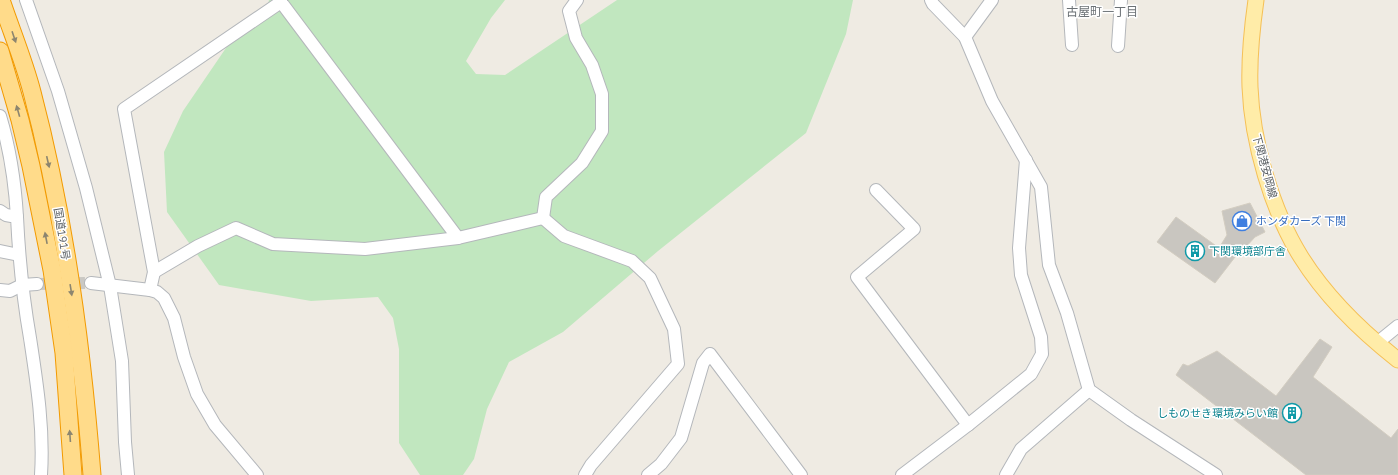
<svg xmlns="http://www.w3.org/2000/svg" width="1398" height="475" font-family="'IBM Plex Sans','Noto Sans JP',sans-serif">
<rect width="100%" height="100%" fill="#efebe3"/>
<polygon fill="#c1e7bf" points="269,0 505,0 491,18 466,61 476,74 505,75 617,0 853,0 846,34 806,133 658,251 563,332 509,362 487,409 474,459 463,475 420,475 399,443 399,349 393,318 378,297 311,301 219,285 167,212 164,152 183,111 228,45 267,8"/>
<g fill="#c9c6c0" stroke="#d3cdc1">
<polygon points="1250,203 1265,232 1255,237 1244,249 1242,248 1215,283 1157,242 1176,217 1219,248 1227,235 1222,211"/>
<polygon points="1320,339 1332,347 1313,377 1391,438 1398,429 1398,475 1306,475 1176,375 1183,364 1188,366 1217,351 1276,396"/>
</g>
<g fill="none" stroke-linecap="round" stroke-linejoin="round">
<polyline stroke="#cac8c3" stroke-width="12" stroke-dasharray="12 6" stroke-linecap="butt" points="37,284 91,283"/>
<defs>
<g id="minor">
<polyline points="26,0 58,91 86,188 110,286 122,361 125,442 128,475"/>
<polyline points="281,0 281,2 458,238"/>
<polyline points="931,0 933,4 965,37 992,101 1041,187 1049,265 1067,313 1089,390 1131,420 1216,475"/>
<polyline points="1069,0 1072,45"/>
<polyline points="965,37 992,0"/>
<polyline points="1118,46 1121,0"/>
<path d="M 0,116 C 10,149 15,183 17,217"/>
<polyline points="876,190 914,229 857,277 968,425"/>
<path d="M 0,211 L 6,215 L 17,217 C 19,258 23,298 30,338 C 37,384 44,428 41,475"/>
<polyline points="543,218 564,236 632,261 650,278 674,329 678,364 591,465 585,475"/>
<polyline points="543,218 546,197 582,163 602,131 602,94 592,65 576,38 569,11 577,0"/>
<polyline points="0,251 19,255"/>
<polyline points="154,272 198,246 236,228 273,244 365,249 458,238 543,218"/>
<polyline points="91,283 150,290 157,292 164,298 174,318 184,357 197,394 215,425 257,475"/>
<polyline points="0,290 10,291 22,285 37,284"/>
<polyline points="150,290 154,272 124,109 281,2"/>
<polyline points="1377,343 1398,326"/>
<polyline points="648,475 661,464 681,438 703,363 710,354 801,475"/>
<polyline points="902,475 968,425 1031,374 1042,354 1041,337 1021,275 1019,248 1026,160"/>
<polyline points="1006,475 1021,449 1089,390"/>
</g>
<path id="major" d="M 1256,0 C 1252,28 1249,59 1250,87 C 1252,141 1272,211 1301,257 C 1326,297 1361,331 1398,360"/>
<g id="highway">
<path d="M 1,0 C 11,30 24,61 32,92 C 65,217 82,346 92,475"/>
<polyline points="0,51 20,120 31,166 52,270 64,353 73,475"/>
</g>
</defs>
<use href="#minor" stroke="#b4b7bb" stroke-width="14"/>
<use href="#major" stroke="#f5c056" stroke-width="17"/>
<use href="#highway" stroke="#f29a00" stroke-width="19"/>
<use href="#minor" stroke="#fff" stroke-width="12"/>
<use href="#major" stroke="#ffeca8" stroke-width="15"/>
<use href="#highway" stroke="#ffdb8a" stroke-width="17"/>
</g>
<defs><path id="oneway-solid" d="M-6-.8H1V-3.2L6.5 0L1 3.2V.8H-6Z"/></defs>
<g fill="#8c856f">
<use href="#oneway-solid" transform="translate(14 37) rotate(71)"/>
<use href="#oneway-solid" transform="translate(18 111) rotate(-106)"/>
<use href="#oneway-solid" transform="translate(48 162) rotate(77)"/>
<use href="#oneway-solid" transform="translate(46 238) rotate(-101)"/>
<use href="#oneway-solid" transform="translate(71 290) rotate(81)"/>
<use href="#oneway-solid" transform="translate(70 436) rotate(-94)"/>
</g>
<defs>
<symbol id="shop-ring" viewBox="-11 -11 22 22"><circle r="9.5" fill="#fff" stroke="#3f7fe0" stroke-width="1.5"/><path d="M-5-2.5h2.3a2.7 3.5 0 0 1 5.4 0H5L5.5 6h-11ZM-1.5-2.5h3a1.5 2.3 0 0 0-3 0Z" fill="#3f7fe0"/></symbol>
<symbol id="building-ring" viewBox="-11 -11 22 22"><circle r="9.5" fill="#fff" stroke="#0f9aa8" stroke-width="1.5"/><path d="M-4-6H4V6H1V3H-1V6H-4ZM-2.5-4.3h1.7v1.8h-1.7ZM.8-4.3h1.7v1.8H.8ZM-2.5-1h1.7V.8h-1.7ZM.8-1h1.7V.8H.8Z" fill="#0f9aa8"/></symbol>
</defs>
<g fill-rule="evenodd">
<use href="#shop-ring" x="1231" y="210" width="22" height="22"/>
<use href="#building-ring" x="1184" y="240" width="22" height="22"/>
<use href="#building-ring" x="1281" y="402" width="22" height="22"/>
</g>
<g text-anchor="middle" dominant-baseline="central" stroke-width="3" stroke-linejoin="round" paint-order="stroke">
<g font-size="11" fill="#5b6064" stroke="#fff">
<text transform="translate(1265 166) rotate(75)">下関港安岡線</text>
<text transform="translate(62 234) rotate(81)">国道191号</text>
</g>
<g font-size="11" fill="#366cbe" stroke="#fff" text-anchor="start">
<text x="1256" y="221">ホンダカーズ 下関</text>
</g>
<g font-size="11" fill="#0d838f" stroke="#fff" text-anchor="start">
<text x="1209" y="251">下関環境部庁舎</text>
<text x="1278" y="413" text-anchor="end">しものせき環境みらい館</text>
</g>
<g font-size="12" fill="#6c7276" stroke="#fff">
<text x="1102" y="11">古屋町一丁目</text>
</g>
</g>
</svg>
